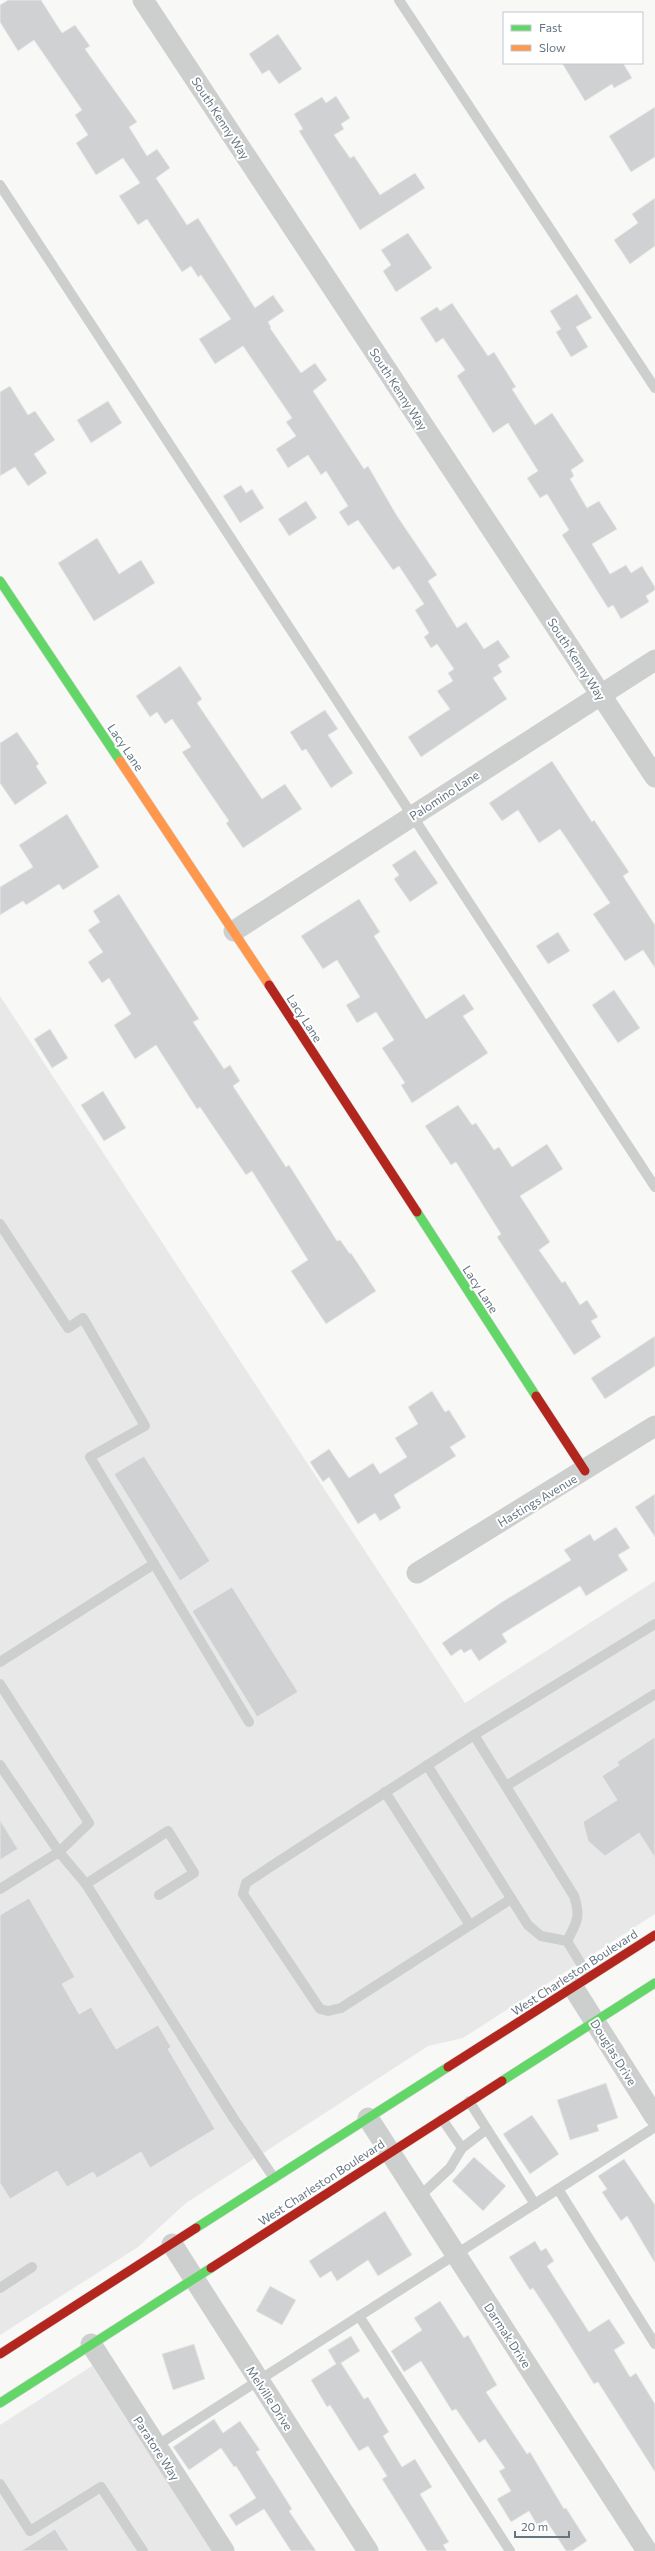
<svg xmlns="http://www.w3.org/2000/svg" width="655" height="2551" font-family="Commissioner,sans-serif">
<rect width="100%" height="100%" fill="#f8f8f7"/>
<g fill="#e7e8e7">
<polygon points="0,996 465,1703 655,1581 655,1914 463,2038 428,2046 186,2203 138,2247 0,2335"/>
<polygon points="92,2366 213,2551 0,2551 0,2425"/>
</g>
<g fill="#cfd1d2" stroke="#e8e8e7">
<polygon points="8,0 41,0 62,33 75,25 90,46 85,49 137,122 129,127 147,156 157,149 170,168 156,178 187,225 198,218 255,308 273,295 284,311 268,322 271,327 270,328 301,373 315,363 327,380 313,391 364,469 368,466 397,516 437,575 428,581 457,628 466,622 484,649 498,640 510,657 498,665 502,672 493,678 507,699 421,757 408,737 450,709 437,691 453,681 448,673 454,669 437,644 431,648 424,637 429,633 415,610 424,604 399,566 393,570 358,520 348,526 339,512 348,506 326,471 321,475 308,455 288,468 276,449 296,436 286,422 292,418 243,346 215,364 199,339 231,319 201,275 198,277 191,266 182,272 147,219 138,225 119,196 140,183 123,158 96,175 76,143 88,135 75,115 82,110 34,40 18,51 0,22 0,5"/>
<polygon points="278,34 302,69 279,84 269,70 262,74 249,54"/>
<polygon points="562,63 623,63 632,78 614,88 612,84 585,101"/>
<polygon points="336,96 350,118 341,124 344,129 334,135 350,158 354,156 380,195 415,173 425,188 360,230 299,131 303,129 294,114 322,97 326,103"/>
<polygon points="655,107 655,157 631,172 609,136"/>
<polygon points="655,198 655,246 630,264 614,240 638,223 632,214"/>
<polygon points="408,233 432,268 396,292 383,271 391,265 381,250"/>
<polygon points="577,294 592,318 576,327 588,347 571,357 556,332 561,329 550,311"/>
<polygon points="452,303 488,356 494,352 516,387 512,389 535,425 552,413 584,461 571,470 574,476 570,479 587,508 599,501 617,529 592,544 610,574 626,565 631,573 642,566 655,587 655,590 646,596 649,602 621,619 613,605 608,608 562,535 569,530 547,494 540,498 527,478 538,471 508,423 493,433 457,376 465,370 443,338 436,343 420,318 437,307 440,311"/>
<polygon points="10,386 28,415 35,411 55,440 34,454 47,473 28,486 15,467 0,476 0,392"/>
<polygon points="108,401 122,423 91,443 77,420"/>
<polygon points="241,485 246,493 252,489 264,508 240,523 223,496"/>
<polygon points="306,501 317,518 289,536 278,519"/>
<polygon points="97,538 119,574 141,560 155,583 94,621 58,563"/>
<polygon points="180,666 202,699 197,703 262,799 285,784 302,809 243,848 226,823 229,821 182,752 191,747 172,719 165,724 157,712 150,717 136,696"/>
<polygon points="325,710 338,729 328,735 353,773 331,788 306,749 302,751 290,732"/>
<polygon points="17,732 39,764 36,766 47,783 15,805 0,783 0,743"/>
<polygon points="552,761 592,822 594,820 629,872 623,876 655,925 655,968 643,950 625,961 593,914 610,903 560,829 539,843 518,810 502,821 489,803"/>
<polygon points="67,814 99,867 63,890 59,884 26,905 23,901 0,915 0,887 33,867 19,845"/>
<polygon points="415,850 438,883 410,902 394,879 399,875 392,865"/>
<polygon points="119,894 199,1019 193,1022 224,1069 230,1065 240,1081 233,1086 286,1167 289,1165 337,1241 340,1240 350,1254 351,1253 376,1291 326,1324 291,1271 308,1260 252,1171 246,1175 200,1107 197,1109 156,1045 135,1059 114,1025 131,1014 109,978 102,983 88,962 103,952 88,930 100,922 93,911"/>
<polygon points="359,899 380,932 374,936 426,1019 464,994 474,1009 463,1016 488,1053 412,1103 401,1085 405,1083 382,1048 394,1040 376,1012 357,1023 346,1005 360,997 337,960 323,969 301,936"/>
<polygon points="558,932 570,951 548,964 536,946"/>
<polygon points="614,990 640,1028 618,1043 592,1005"/>
<polygon points="50,1029 68,1058 52,1068 34,1039"/>
<polygon points="103,1091 126,1128 104,1141 81,1105"/>
<polygon points="458,1105 472,1125 476,1123 494,1150 499,1147 512,1167 547,1144 563,1169 520,1196 550,1242 539,1250 562,1283 565,1281 580,1305 587,1300 598,1317 591,1321 601,1337 574,1355 497,1237 501,1234 456,1162 451,1165 425,1126"/>
<polygon points="655,1336 655,1366 605,1399 591,1378"/>
<polygon points="432,1391 445,1412 449,1410 466,1437 450,1447 456,1456 394,1495 401,1508 380,1521 375,1513 358,1524 329,1477 323,1482 310,1462 329,1449 349,1478 373,1463 380,1474 407,1457 395,1438 418,1424 408,1407"/>
<polygon points="144,1456 210,1561 180,1581 114,1474"/>
<polygon points="655,1494 655,1537 635,1507"/>
<polygon points="616,1527 630,1548 618,1555 628,1570 586,1596 580,1586 502,1634 507,1642 479,1661 471,1649 464,1653 461,1649 451,1656 442,1643 502,1602 571,1560 564,1550 590,1534 594,1541"/>
<polygon points="232,1587 298,1692 257,1717 192,1611"/>
<polygon points="655,1737 655,1858 639,1833 605,1856 588,1841 583,1822 617,1800 602,1776 619,1765 617,1762"/>
<polygon points="0,1820 18,1849 0,1860"/>
<polygon points="29,1898 75,1977 62,1984 79,2014 91,2007 116,2049 158,2025 171,2047 168,2049 215,2129 150,2168 141,2152 97,2178 93,2172 67,2187 57,2171 10,2199 0,2183 0,1915"/>
<polygon points="606,2083 618,2118 597,2125 599,2131 570,2140 557,2100"/>
<polygon points="532,2115 559,2154 530,2174 503,2134"/>
<polygon points="474,2157 506,2186 483,2211 452,2181"/>
<polygon points="624,2159 655,2205 655,2263 627,2216 621,2221 602,2192 607,2189 598,2176"/>
<polygon points="385,2211 412,2255 378,2276 368,2260 337,2281 331,2271 320,2278 309,2261"/>
<polygon points="535,2241 541,2251 546,2248 554,2261 547,2266 589,2332 609,2319 625,2343 614,2350 630,2377 636,2373 655,2404 655,2472 598,2382 594,2384 554,2320 533,2288 530,2290 509,2257"/>
<polygon points="270,2286 296,2300 282,2325 256,2311"/>
<polygon points="440,2301 464,2338 468,2335 497,2385 486,2392 527,2454 530,2452 564,2509 566,2508 587,2541 572,2551 566,2551 546,2520 537,2525 529,2511 511,2522 497,2499 511,2491 499,2471 505,2468 485,2439 479,2443 456,2409 452,2411 421,2361 404,2372 391,2351 422,2330 414,2318"/>
<polygon points="351,2336 360,2351 341,2363 364,2399 368,2397 389,2432 383,2436 402,2467 415,2459 432,2487 420,2494 449,2542 443,2545 447,2551 427,2551 382,2479 387,2476 368,2446 359,2451 330,2405 327,2407 311,2380 336,2364 328,2350"/>
<polygon points="194,2344 205,2379 173,2390 162,2354"/>
<polygon points="214,2419 223,2433 240,2421 260,2450 256,2452 292,2509 289,2511 316,2551 291,2551 264,2509 236,2526 229,2515 256,2498 236,2466 234,2467 221,2448 189,2470 173,2447"/>
<polygon points="55,2529 69,2551 21,2551"/>
</g>
<g fill="none" stroke-linecap="round" stroke-linejoin="round">
<defs>
<g id="fast">
<polyline points="0,581 120,761"/>
<polyline points="417,1212 536,1396"/>
<polyline points="502,2081 655,1983"/>
<polyline points="196,2228 448,2067"/>
<polyline points="0,2403 211,2268"/>
</g>
<polyline id="slow" points="120,761 269,985"/>
<g id="jam">
<polyline points="269,985 417,1212"/>
<polyline points="536,1396 585,1471"/>
<polyline points="448,2067 655,1935"/>
<polyline points="211,2268 502,2081"/>
<polyline points="0,2354 196,2228"/>
</g>
</defs>
<use href="#fast" stroke="#d5d6d7" stroke-width="10"/>
<use href="#slow" stroke="#d5d6d7" stroke-width="10"/>
<use href="#jam" stroke="#d5d6d7" stroke-width="10"/>
<g stroke="#cdcece" stroke-width="10">
<polyline points="399,0 655,388"/>
<polyline points="0,185 655,1187"/>
<polyline points="0,1224 68,1328 83,1318 145,1426 90,1457 249,1722"/>
<polyline points="0,1662 154,1564"/>
<polyline points="0,1684 89,1823 59,1852 0,1889"/>
<path d="M 474,1735 L 574,1896 C 581,1917 577,1922 567,1941"/>
<polyline points="0,1765 59,1852 86,1884 168,1831 194,1873 159,1895"/>
<polyline points="427,1765 528,1925 541,1936 567,1941 589,1977"/>
<polyline points="506,1786 655,1694"/>
<polyline points="385,1792 470,1925"/>
<polyline points="86,1884 234,2119 274,2178"/>
<polyline points="511,1899 341,2008 328,2011 320,2009 243,1894 246,1883 270,1867 474,1735 655,1624"/>
<polyline points="469,2101 535,2204"/>
<polyline points="462,2148 487,2129"/>
<polyline points="558,2189 655,2344"/>
<polyline points="419,2197 450,2168 462,2148 442,2119"/>
<polyline points="0,2288 32,2267"/>
<polyline points="359,2316 510,2551"/>
<polyline points="156,2446 655,2127"/>
<polyline points="0,2484 30,2531 101,2487 143,2551"/>
</g>
<g stroke="#cdcece" stroke-width="21">
<polyline points="143,0 655,777"/>
<polyline points="234,931 655,660"/>
<polyline points="417,1573 655,1426"/>
<polyline points="573,1987 655,2117"/>
<polyline points="368,2118 647,2551"/>
<polyline points="172,2244 368,2551"/>
<polyline points="91,2344 224,2551"/>
</g>
<use href="#fast" stroke="#63d668" stroke-width="9"/>
<use href="#slow" stroke="#ff974d" stroke-width="9"/>
<use href="#jam" stroke="#b3261e" stroke-width="9"/>
</g>
<g text-anchor="middle" dominant-baseline="central" stroke-width="4" stroke-linejoin="round" paint-order="stroke">
<g font-size="12" fill="#647581" stroke="#fff">
<text transform="translate(221 118) rotate(57)">South Kenny Way</text>
<text transform="translate(399 389) rotate(57)">South Kenny Way</text>
<text transform="translate(577 659) rotate(57)">South Kenny Way</text>
<text transform="translate(126 747) rotate(56)">Lacy Lane</text>
<text transform="translate(444 795) rotate(-33)">Palomino Lane</text>
<text transform="translate(305 1018) rotate(57)">Lacy Lane</text>
<text transform="translate(481 1289) rotate(57)">Lacy Lane</text>
<text transform="translate(537 1500) rotate(-31)">Hastings Avenue</text>
<text transform="translate(574 1972) rotate(-33)">West Charleston Boulevard</text>
<text transform="translate(614 2052) rotate(58)">Douglas Drive</text>
<text transform="translate(321 2182) rotate(-33)">West Charleston Boulevard</text>
<text transform="translate(508 2335) rotate(57)">Darmak Drive</text>
<text transform="translate(270 2398) rotate(57)">Melville Drive</text>
<text transform="translate(157 2448) rotate(57)">Paratore Way</text>
</g>
</g>
<rect x="503" y="12" width="140" height="52" fill="#ffffff" stroke="#c1c8cd"/>
<rect x="511" y="25" width="20" height="6" fill="#63d668" stroke="#c1c8cd"/>
<text x="539" y="32" font-size="12" fill="#647581">Fast</text>
<rect x="511" y="45" width="20" height="6" fill="#ff974d" stroke="#c1c8cd"/>
<text x="539" y="52" font-size="12" fill="#647581">Slow</text>
<path d="M515 2531v6h54v-6" fill="none" stroke="#647581" stroke-width="2"/>
<text x="521" y="2531" font-size="12" fill="#647581" stroke="#ffffff" stroke-width="3" paint-order="stroke">20 m</text>
</svg>
